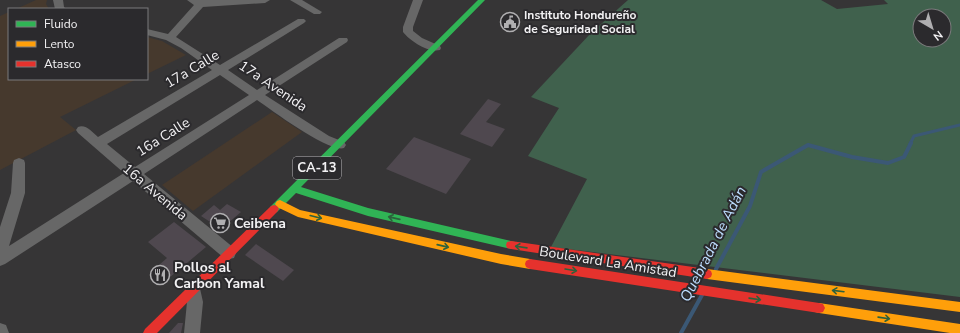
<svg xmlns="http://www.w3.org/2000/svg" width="960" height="333" font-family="'Nunito Sans',sans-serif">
<rect width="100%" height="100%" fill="#363536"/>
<g fill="#46392d">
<polygon points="36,0 47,0 46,4 49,9 16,9"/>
<polygon points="9,12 9,79 137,79 60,117 76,130 0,170 0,16"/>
<polygon points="147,37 162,41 186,55 147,74"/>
<polygon points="272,112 302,132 193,211 162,185"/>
</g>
<path fill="#40614d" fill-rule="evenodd" d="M 628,0 L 821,0 L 837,9 L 888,4 L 884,0 L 960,0 L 960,297 L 551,247 L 587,179 L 528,156 L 559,108 L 531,97 L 591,33 ZM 920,16 L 944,16 L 944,40 L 920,40 Z"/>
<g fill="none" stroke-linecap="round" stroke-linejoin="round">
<polyline stroke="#3b5875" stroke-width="3" points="910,144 914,136 960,125"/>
<g stroke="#3b5875" stroke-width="4">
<polyline points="716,269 750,206 761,172 808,145 852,157 888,163 904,157 911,143"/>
<polyline points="681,333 702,295"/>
</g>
</g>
<g fill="#4f484f">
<polygon points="488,99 501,104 486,122 505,129 492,147 460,134"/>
<polygon points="414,137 471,159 446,194 386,169"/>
<polygon points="227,204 241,212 221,229 201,216 214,205 220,210"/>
<polygon points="174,222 206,247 163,283 150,273 167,258 148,242"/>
<polygon points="256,244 294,270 283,281 245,255"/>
<polygon points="178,323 183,323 181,333 169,333"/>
</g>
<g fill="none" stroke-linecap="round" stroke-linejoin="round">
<g fill="#676767" fill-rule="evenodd">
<polygon points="53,0 63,0 64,7 66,9 55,9"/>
<path d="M 187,0 L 270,0 L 265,3 L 203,7 L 176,37 L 220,65 L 298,19 L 304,19 L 306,21 L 304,23 L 228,70 L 257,90 L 339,38 L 347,38 L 348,40 L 347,42 L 265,95 L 329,136 L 344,142 L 346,145 L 344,148 C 329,153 273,111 257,100 L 144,174 L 234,248 L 236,253 L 234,258 L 229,259 L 224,258 L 133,181 L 5,264 L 0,266 L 0,227 L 11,193 L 13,163 L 14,160 L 19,158 L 24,160 L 25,163 L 25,193 L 9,246 L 124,173 L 78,133 L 76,130 L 78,127 C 86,124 92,132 98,137 L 212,70 L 181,48 L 166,40 L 147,35 L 147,29 L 168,34 L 194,5 ZM 220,75 L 249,95 L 135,167 L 107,144 Z"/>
<polygon points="290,0 302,0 322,12 320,14 314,14"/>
<path d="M 413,0 L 423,0 L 413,27 L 413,31 L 422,38 L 440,46 L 441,48 L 440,50 C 428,53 410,41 403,32 L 403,27 Z"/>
<polygon points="193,282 199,284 203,302 200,333 184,333 187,302 185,289 187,284"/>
<polygon points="0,323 6,325 9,333 0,333"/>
</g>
<polygon fill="#30b455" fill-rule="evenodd" points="478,0 485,0 301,187 368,208 511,241 515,242 516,245 515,248 511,249 368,216 296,193 277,212 274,213 271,212 269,209 271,206"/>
<g fill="#ff9f0a" fill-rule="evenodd">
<polygon points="280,200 300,210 501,254 530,259 534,261 535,264 534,267 530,269 501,264 298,217 277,207 275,204 277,201"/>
<polygon points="707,269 960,302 960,312 707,279 703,277 702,274 703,271"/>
<polygon points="819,303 960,324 960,333 950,333 819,313 815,312 813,308 815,304"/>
</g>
<g fill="#e5322d" fill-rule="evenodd">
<polygon points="274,205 277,206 279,209 277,212 157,333 143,333 145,329 271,206"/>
<polygon points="511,241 707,269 711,271 712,274 711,277 707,279 511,249 507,248 506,245 507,242"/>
<polygon points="530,259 819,303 823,304 825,308 823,312 819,313 530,269 526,267 525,264 526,261"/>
</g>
</g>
<defs><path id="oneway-shaft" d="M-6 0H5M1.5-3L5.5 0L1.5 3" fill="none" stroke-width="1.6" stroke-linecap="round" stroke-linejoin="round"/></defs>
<g stroke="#2d613d">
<use href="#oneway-shaft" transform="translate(316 217) rotate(14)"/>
<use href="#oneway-shaft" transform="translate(394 218) rotate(-167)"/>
<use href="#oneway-shaft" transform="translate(443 246) rotate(13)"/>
<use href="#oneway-shaft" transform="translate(521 247) rotate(-172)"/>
<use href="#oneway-shaft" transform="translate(571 270) rotate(9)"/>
<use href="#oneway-shaft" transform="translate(838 291) rotate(-173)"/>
<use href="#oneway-shaft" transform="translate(755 299) rotate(8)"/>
<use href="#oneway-shaft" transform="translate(884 318) rotate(8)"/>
</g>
<defs>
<symbol id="civic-ring" viewBox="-11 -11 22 22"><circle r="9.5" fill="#2b2a2d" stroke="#b0afb1" stroke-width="1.5"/><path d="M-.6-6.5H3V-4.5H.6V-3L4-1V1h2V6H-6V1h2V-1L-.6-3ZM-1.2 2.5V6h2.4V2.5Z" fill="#b0afb1"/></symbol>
<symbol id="supermarket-ring" viewBox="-11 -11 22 22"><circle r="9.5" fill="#2b2a2d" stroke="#b0afb1" stroke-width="1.5"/><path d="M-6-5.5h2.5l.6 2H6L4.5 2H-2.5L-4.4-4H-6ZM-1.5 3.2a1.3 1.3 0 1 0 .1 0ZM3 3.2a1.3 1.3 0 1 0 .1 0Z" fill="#b0afb1"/></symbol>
<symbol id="restaurant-ring" viewBox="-11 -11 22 22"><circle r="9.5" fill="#2b2a2d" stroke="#b0afb1" stroke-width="1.5"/><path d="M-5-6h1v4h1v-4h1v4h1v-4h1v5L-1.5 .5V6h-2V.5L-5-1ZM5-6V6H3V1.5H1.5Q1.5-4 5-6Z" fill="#b0afb1"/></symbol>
</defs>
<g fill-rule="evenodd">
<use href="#civic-ring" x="499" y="11" width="22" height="22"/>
<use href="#supermarket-ring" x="209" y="212" width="22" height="22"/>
<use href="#restaurant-ring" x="149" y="264" width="22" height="22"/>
</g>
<g text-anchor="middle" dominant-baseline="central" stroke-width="4" stroke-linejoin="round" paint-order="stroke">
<g font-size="12" font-weight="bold" fill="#f2f1f3" stroke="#2b2a2d" text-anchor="start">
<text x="524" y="15">Instituto Hondureño<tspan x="524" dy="14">de Seguridad Social</tspan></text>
</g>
<rect fill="#2b2a2d" stroke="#b6b5b8" stroke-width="1" x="293" y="157" width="48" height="22" rx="3"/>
<g font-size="13" font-weight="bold" fill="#f2f1f3">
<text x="317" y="168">CA-13</text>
</g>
<g font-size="14" fill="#f2f1f3" stroke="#2b2a2d">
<text transform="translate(192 69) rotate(-31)">17a Calle</text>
<text transform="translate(273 86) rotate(34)">17a Avenida</text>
<text transform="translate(163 137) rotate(-32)">16a Calle</text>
<text transform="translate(155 192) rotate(40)">16a Avenida</text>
<text transform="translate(608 262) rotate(9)">Boulevard La Amistad</text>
</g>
<g font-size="14" font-weight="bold" fill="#f2f1f3" stroke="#2b2a2d" text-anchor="start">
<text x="234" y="223">Ceibena</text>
<text x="174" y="267">Pollos al<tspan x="174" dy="16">Carbon Yamal</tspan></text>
</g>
<g font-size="15" font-style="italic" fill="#bedeff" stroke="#2b2a2d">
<text transform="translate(713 244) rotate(-63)">Quebrada de Adán</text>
</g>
</g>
<rect x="8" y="8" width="140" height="72" fill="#2b2a2d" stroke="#7b7a7c"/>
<rect x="16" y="21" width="20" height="6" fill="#30b455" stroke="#7b7a7c"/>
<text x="44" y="28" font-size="12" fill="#f2f1f3">Fluido</text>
<rect x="16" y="41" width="20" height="6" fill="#ff9f0a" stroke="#7b7a7c"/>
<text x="44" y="48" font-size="12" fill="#f2f1f3">Lento</text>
<rect x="16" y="61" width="20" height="6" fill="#e5322d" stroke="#7b7a7c"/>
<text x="44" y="68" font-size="12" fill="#f2f1f3">Atasco</text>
<g transform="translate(932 28) rotate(142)"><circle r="19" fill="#2b2a2d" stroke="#7b7a7c"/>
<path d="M0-3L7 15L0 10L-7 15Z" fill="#b0afb1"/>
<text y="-6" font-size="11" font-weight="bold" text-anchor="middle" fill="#f2f1f3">N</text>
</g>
</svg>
